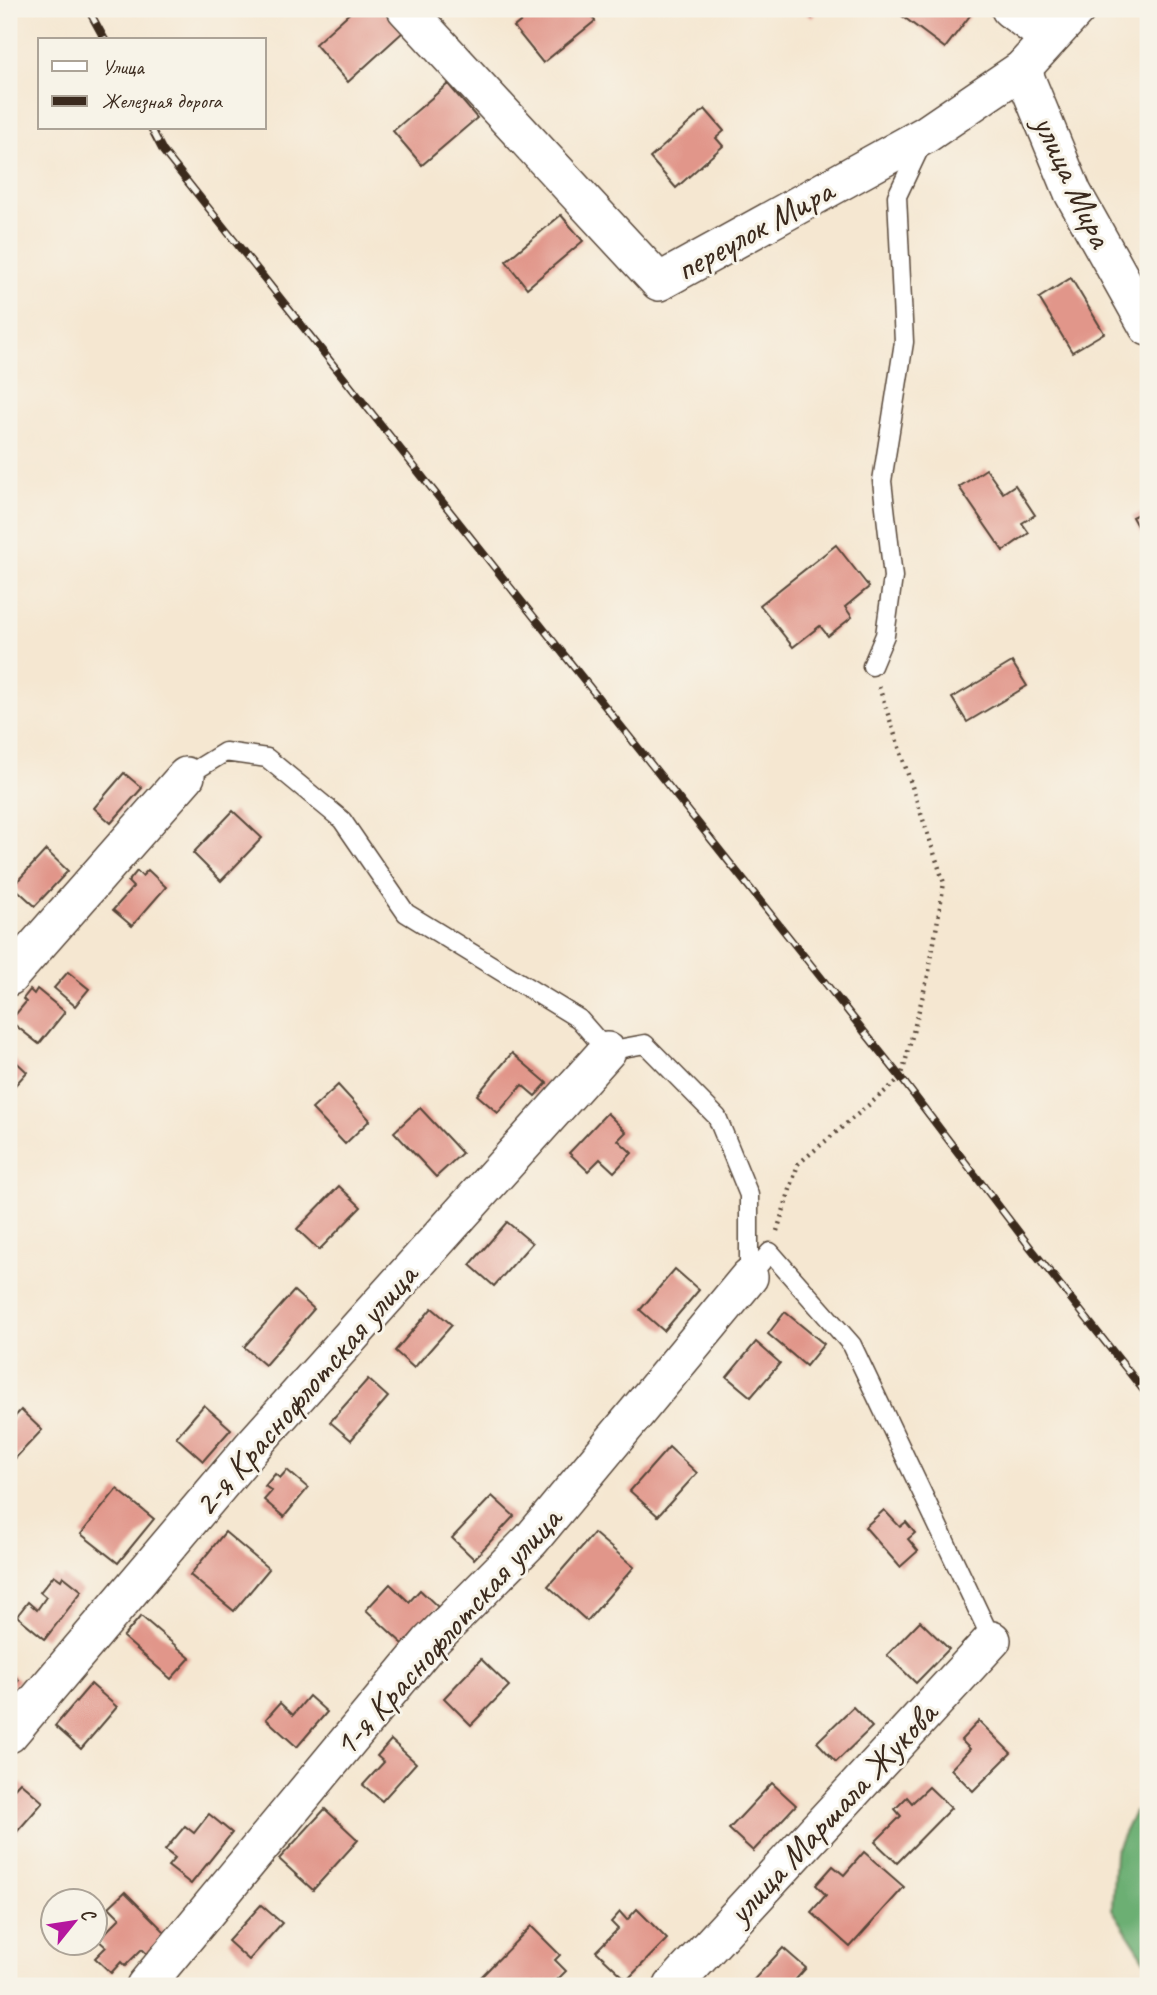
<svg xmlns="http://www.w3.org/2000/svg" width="1157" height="1995" font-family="Caveat,sans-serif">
<rect width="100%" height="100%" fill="#f7f3e8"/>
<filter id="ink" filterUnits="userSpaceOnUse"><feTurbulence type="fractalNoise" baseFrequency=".0143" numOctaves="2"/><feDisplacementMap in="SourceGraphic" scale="14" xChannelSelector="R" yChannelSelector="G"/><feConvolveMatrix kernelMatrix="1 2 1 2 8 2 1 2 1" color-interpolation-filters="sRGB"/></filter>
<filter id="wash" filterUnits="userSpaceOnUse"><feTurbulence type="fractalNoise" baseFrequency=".00686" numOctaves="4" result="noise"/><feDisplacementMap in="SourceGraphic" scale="28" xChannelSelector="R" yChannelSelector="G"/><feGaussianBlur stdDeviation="1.57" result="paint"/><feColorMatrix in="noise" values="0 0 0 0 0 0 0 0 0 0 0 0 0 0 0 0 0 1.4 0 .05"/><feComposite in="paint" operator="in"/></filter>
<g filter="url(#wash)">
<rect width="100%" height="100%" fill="#f5e7d1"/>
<polygon fill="#6caf73" stroke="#546c48" stroke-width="2" points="1148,1808 1148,1965 1112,1909 1115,1852 1134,1812"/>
<g id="blocks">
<g fill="#e1968a">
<polygon points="354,9 382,9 403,32 348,82 315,44"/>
<polygon points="536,9 586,9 595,21 543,63 514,27"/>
<polygon points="799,9 818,9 812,18"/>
<polygon points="893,9 967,9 972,13 945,48"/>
<polygon points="448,84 477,118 422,165 393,131"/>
<polygon points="705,109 724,131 716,138 723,146 676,188 650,158"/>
<polygon points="561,215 583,241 527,288 506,261"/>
<polygon points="1071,278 1104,333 1072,352 1039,298"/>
<polygon points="986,469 1003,493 1015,485 1035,515 1022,523 1029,533 1003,551 959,487"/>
<polygon points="1148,509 1148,546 1132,517"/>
<polygon points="836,545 869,587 845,607 852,617 828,636 820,626 793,647 760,605"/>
<polygon points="1012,662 1027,686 967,722 952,698"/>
<polygon points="124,773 142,788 111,823 94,808"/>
<polygon points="233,811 262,838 221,881 193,853"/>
<polygon points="46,850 68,871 35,906 13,886"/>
<polygon points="148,870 166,887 132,926 113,910 133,887 128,882 137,871 142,876"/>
<polygon points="68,972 89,989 75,1006 54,988"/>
<polygon points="37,989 65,1012 39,1044 10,1021 26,1002 23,999 30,990 34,994"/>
<polygon points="512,1053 547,1083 535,1096 522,1085 498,1113 477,1095"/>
<polygon points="10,1056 27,1072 9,1092 9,1058"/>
<polygon points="338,1085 370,1120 345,1144 312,1109"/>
<polygon points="420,1108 462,1153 436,1177 394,1132"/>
<polygon points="607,1113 626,1132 618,1140 632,1153 614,1172 600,1159 588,1171 569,1153"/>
<polygon points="339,1186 361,1207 319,1250 297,1229"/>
<polygon points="507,1222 532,1243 494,1286 470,1265"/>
<polygon points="675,1269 699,1290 664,1331 640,1310"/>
<polygon points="294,1291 314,1309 265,1365 244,1347"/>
<polygon points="432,1308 452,1325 414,1368 395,1351"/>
<polygon points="785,1312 824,1344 806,1366 768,1334"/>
<polygon points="756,1342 780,1363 751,1397 727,1377"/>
<polygon points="368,1379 388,1397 351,1440 330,1422"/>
<polygon points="204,1405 231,1429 203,1461 176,1437"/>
<polygon points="21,1410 42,1430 9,1465 9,1423"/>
<polygon points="669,1447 697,1473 658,1516 630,1491"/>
<polygon points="287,1470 308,1488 284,1517 264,1500 272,1491 265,1486 275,1474 280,1478"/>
<polygon points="117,1489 154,1519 118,1563 81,1534"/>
<polygon points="492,1496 514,1516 474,1559 452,1538"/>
<polygon points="884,1510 900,1527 906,1522 915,1533 908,1539 918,1551 900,1567 865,1527"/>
<polygon points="225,1532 269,1569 234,1611 190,1575"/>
<polygon points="594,1533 634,1567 587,1621 548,1586"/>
<polygon points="54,1575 61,1580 63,1576 82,1591 45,1639 17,1616 28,1602 37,1610 46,1597 40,1592"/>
<polygon points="390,1584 409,1602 420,1590 438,1607 403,1644 366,1610"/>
<polygon points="141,1616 190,1658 171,1679 123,1637"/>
<polygon points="920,1621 949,1649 916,1683 887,1655"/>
<polygon points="481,1659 509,1686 471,1725 444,1698"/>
<polygon points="9,1671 19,1680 9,1692"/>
<polygon points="91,1684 117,1707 81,1749 55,1726"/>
<polygon points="309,1696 327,1712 297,1747 266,1719 280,1703 293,1715"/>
<polygon points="853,1707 872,1727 836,1762 817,1742"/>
<polygon points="979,1721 1011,1753 973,1791 951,1769 970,1749 961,1740"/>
<polygon points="391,1740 416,1763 382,1801 363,1785 384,1762 377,1756"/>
<polygon points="20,1782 43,1802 15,1834 9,1828 9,1794"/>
<polygon points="772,1783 796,1805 753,1851 729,1829"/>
<polygon points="929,1787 951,1808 897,1863 875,1842 901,1816 895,1809 907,1797 912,1803"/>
<polygon points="325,1809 358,1840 313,1890 279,1859"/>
<polygon points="209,1814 232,1833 191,1884 168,1866 175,1858 165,1850 185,1826 194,1833"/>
<polygon points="864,1852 904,1887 850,1947 811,1912 826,1895 816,1885 833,1866 844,1875"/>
<polygon points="125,1892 169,1936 149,1956 142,1949 125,1966 121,1962 111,1973 95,1958 106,1947 98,1940 120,1918 109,1907"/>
<polygon points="261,1905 282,1923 249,1960 228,1941"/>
<polygon points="637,1909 667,1939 627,1980 596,1951 618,1929 611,1922 620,1912 627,1920"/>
<polygon points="531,1926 560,1955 555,1960 566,1971 551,1986 533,1986 529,1982 525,1986 487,1986 479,1979"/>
<polygon points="783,1948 806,1968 790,1986 748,1986"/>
</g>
</g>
</g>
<g filter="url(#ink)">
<use href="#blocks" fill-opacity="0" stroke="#574639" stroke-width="2"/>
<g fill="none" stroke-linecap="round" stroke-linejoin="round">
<defs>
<g id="lane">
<polyline points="872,666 885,635 893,577 882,481 904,342 897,196 923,141"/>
<polyline points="186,776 225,752 267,758 342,820 406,913 579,1019 607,1051 645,1044 717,1117 749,1195 749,1277 770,1252 852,1345 992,1640"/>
</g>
<g id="street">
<polyline points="406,9 659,282 925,135 1022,69 1077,9"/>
<polyline points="1010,9 1049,38"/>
<polyline points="1022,69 1073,193 1148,327"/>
<polyline points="9,977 186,776"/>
<polyline points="9,1734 256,1442 607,1051"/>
<polyline points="145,1986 430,1642 531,1540 749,1277"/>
<polyline points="673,1986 992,1640"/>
</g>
</defs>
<use href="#lane" stroke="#574639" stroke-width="21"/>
<use href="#street" stroke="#574639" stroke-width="40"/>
<polyline stroke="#574639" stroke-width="4.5" stroke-dasharray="2 5" stroke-linecap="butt" points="777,1231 798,1164 901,1078 929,972 944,883 879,687"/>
<use href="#lane" stroke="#fff" stroke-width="18"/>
<use href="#street" stroke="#fff" stroke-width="37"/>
<defs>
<g id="rail">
<polyline points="88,9 105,40"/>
<polyline points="151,128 163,151 901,1078 1030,1247 1148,1396"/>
</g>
</defs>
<use href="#rail" stroke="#3b2a1e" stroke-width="8"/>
<use href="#rail" stroke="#f7f3e8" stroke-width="5" stroke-dasharray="16" stroke-linecap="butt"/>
</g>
</g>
<g text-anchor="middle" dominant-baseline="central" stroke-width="6" stroke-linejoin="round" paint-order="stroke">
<g font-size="35" fill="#3b2a1e" stroke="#f7f3e8">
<text transform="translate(1073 181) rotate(65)">улица Мира</text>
<text transform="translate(754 230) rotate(-29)">переулок Мира</text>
<text transform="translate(305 1390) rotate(-49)">2-я Краснофлотская улица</text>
<text transform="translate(447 1632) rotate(-48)">1-я Краснофлотская улица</text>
<text transform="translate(832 1813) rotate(-47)">улица Маршала Жукова</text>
</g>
</g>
<rect width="1157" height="1995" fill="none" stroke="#f7f3e8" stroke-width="35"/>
<rect x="38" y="38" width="228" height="91" fill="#f7f3e8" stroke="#aca397" stroke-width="2"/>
<rect x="52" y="61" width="35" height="10" fill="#ffffff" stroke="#aca397" stroke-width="2"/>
<text x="102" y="74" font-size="21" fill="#3b2a1e">Улица</text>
<rect x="52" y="96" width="35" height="10" fill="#3b2a1e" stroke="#aca397" stroke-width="2"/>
<text x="102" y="108" font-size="21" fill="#3b2a1e">Железная дорога</text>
<g transform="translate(74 1922) rotate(60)"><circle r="33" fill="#f7f3e8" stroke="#aca397" stroke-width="2"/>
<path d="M0-5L12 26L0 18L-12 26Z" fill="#b5179e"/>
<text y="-10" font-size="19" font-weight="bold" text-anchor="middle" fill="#3b2a1e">С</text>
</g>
</svg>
